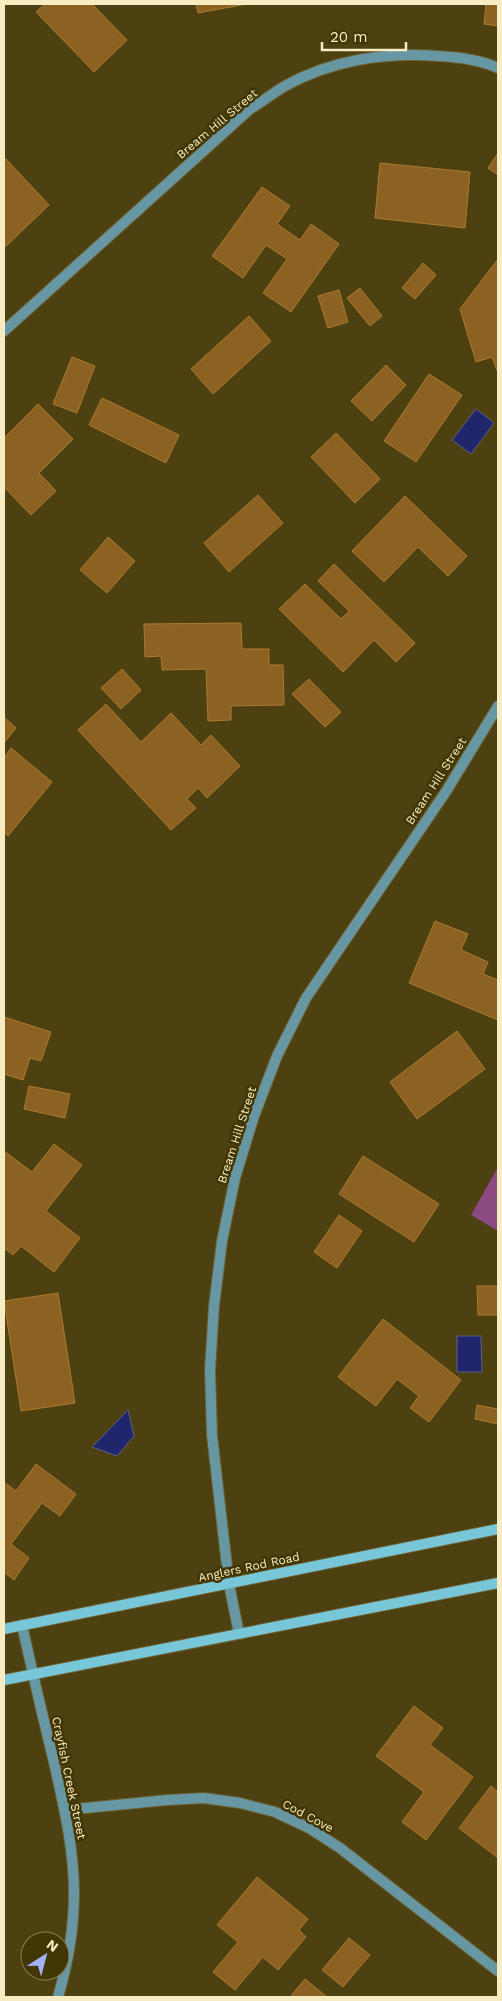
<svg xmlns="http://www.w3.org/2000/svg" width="502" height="2001" font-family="'Work Sans',sans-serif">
<rect width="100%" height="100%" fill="#4d4011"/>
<polygon fill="#8b4a80" points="498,1167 498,1231 471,1215"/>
<g fill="#20266c" stroke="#616186">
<polygon points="476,409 494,423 471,454 452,440"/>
<polygon points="457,1336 481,1336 482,1372 457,1372"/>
<polygon points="128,1410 134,1436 117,1456 92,1447"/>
</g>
<g fill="#8c6222" stroke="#ac7a2e">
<polygon points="45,4 92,4 127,40 94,72 36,12"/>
<polygon points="196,4 247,4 198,13"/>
<polygon points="486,4 498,4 498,26 484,24"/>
<polygon points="498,153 498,175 488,168"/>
<polygon points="6,159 49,205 4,248 4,161"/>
<polygon points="380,163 470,172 465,228 375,218"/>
<polygon points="262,187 290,206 277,224 300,240 311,224 339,244 291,312 263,293 287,259 266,245 243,278 212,256"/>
<polygon points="498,259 498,373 492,357 476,362 460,309"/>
<polygon points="423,263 436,275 415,299 402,288"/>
<polygon points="360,288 382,316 370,326 347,298"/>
<polygon points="339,290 348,322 328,328 318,296"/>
<polygon points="249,316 271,341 213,394 191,369"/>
<polygon points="72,357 95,366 77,413 53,404"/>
<polygon points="386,365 406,385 372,421 351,401"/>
<polygon points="429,374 462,395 416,462 384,441"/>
<polygon points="102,398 179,435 166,463 89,425"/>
<polygon points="38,404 73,439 39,473 56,491 31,515 4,487 4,438"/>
<polygon points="336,433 380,479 355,503 311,457"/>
<polygon points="258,495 283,523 229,572 204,543"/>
<polygon points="405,496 467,556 448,576 418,547 384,582 352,551"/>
<polygon points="108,537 135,561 107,593 80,570"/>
<polygon points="334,564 415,643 396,662 374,640 343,672 279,609 305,584 341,619 349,611 318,581"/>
<polygon points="241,623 242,649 269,649 269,665 283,665 284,705 231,706 231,720 208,721 206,669 162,670 161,656 145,657 144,624"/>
<polygon points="122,669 141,690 121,709 101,688"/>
<polygon points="309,679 341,712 325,727 292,694"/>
<polygon points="106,704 141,742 171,713 201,745 211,735 240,766 207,798 198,788 187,799 196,808 171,830 78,730"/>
<polygon points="4,717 16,728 4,743"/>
<polygon points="11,748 52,782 8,836 4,832 4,758"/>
<polygon points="435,921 468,934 461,950 488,962 483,974 498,980 498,1020 409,983"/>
<polygon points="4,1017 51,1032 41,1061 30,1058 23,1080 4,1074"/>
<polygon points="457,1031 485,1069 417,1119 390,1082"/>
<polygon points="29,1086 70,1094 65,1118 24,1109"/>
<polygon points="54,1144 82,1165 46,1211 80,1238 54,1272 21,1246 13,1255 4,1248 4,1151 32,1172"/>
<polygon points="363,1156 439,1204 414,1242 339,1194"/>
<polygon points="339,1215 362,1231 337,1268 314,1252"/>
<polygon points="477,1286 498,1286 498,1315 478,1315"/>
<polygon points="58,1293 75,1403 21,1411 4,1301"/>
<polygon points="383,1319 461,1380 429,1422 410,1408 419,1396 397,1379 376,1406 338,1377"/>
<polygon points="477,1405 498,1409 498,1424 475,1419"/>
<polygon points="36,1464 76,1494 60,1516 42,1503 11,1544 29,1558 14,1580 4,1572 4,1482 16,1491"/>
<polygon points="414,1706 443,1728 430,1745 473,1777 426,1840 402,1822 424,1792 376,1756"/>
<polygon points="491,1786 498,1792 498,1858 459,1828"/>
<polygon points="257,1877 308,1919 299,1930 306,1937 278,1970 263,1957 235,1990 213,1972 238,1942 217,1925"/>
<polygon points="349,1938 370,1955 343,1987 322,1970"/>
<polygon points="305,1979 327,1997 290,1997"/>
</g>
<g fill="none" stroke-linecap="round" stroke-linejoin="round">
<defs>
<g id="street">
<path d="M 4,331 L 250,109 C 262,102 273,93 285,86 C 331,60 386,52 438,56 C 457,57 481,60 498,68"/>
<path d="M 22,1625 C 32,1670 42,1714 53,1758 C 63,1803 74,1847 74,1893 C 74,1928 68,1963 58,1997"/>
<polyline points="239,1634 229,1584 212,1435 210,1370 214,1306 222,1241 235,1178 254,1116 277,1056 306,998 447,790 498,706"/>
<polyline points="65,1810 167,1800 204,1798 240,1803 275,1812 309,1828 340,1848 498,1971"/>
</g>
<g id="secondary">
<polyline points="4,1629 498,1529"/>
<polyline points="4,1680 498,1583"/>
</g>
</defs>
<use href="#street" stroke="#6c5f31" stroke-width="12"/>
<use href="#secondary" stroke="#6c5f31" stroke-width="12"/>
<use href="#street" stroke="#6797a2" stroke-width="10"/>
<use href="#secondary" stroke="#78c7d9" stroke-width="10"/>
</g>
<g text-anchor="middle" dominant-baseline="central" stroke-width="5" stroke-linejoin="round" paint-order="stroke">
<g font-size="12" fill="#f8ecc3" stroke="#423604">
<text transform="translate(217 124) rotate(-40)">Bream Hill Street</text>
<text transform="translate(436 781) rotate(-57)">Bream Hill Street</text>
<text transform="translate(237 1135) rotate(-72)">Bream Hill Street</text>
<text transform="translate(249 1567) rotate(-12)">Anglers Rod Road</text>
<text transform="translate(69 1778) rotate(78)">Crayfish Creek Street</text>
<text transform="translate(308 1816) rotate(28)">Cod Cove</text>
</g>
</g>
<rect width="502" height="2001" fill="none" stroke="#f8ecc3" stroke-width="10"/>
<g transform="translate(45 1956) rotate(36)"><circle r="24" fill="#423604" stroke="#8b7f50"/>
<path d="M0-4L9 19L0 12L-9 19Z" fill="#a1b3fd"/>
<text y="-8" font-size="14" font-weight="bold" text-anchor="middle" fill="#f8ecc3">N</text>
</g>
<path d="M322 42v8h84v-8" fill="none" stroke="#f8ecc3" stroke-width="2.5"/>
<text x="330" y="42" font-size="15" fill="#f8ecc3" stroke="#423604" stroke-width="4" paint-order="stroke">20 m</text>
</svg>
